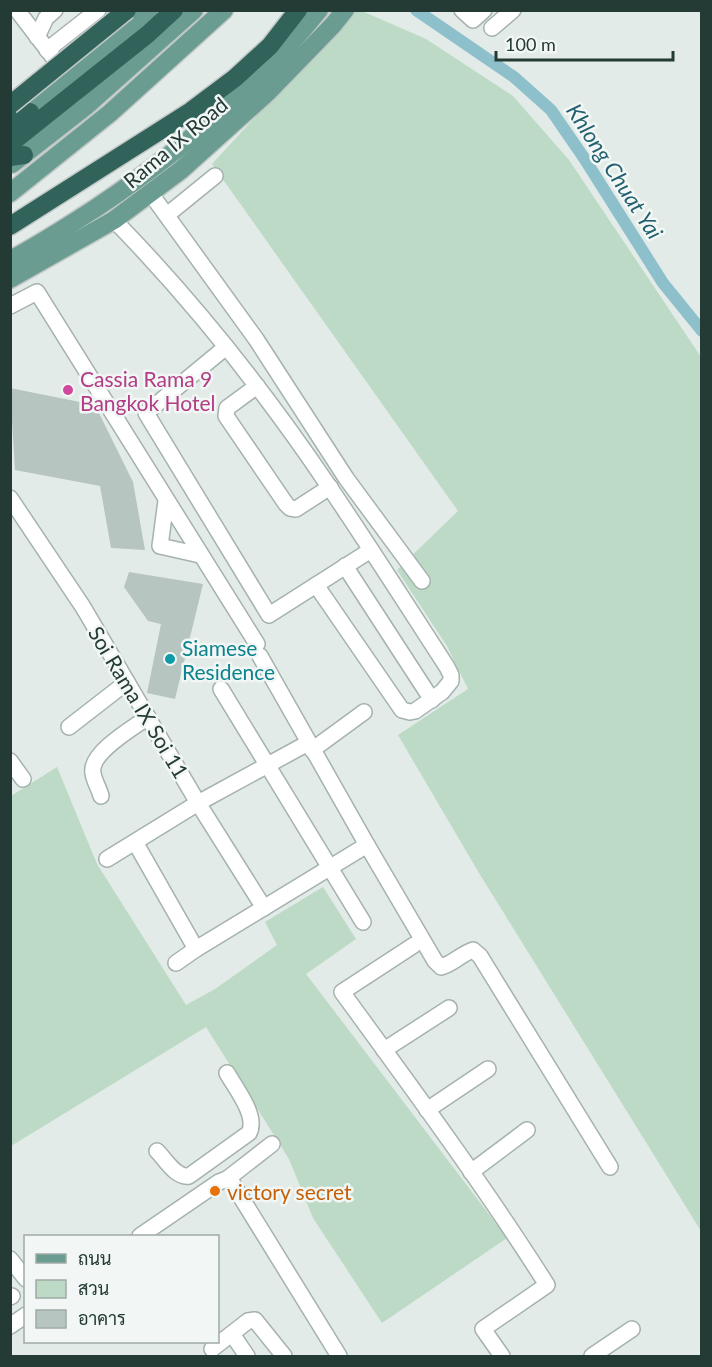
<svg xmlns="http://www.w3.org/2000/svg" width="712" height="1367" font-family="Lato,Sarabun,sans-serif">
<rect width="100%" height="100%" fill="#e2ebe7"/>
<g fill="#bcdac5">
<polygon points="353,11 362,11 426,39 513,96 569,160 701,357 701,1231 479,873 398,735 468,689 447,646 397,570 458,511 212,164"/>
<polygon points="57,767 97,864 186,1005 215,989 277,945 265,922 323,887 356,939 306,974 507,1238 382,1323 313,1218 289,1159 206,1027 11,1146 11,796"/>
</g>
<g fill="none" stroke-linecap="round" stroke-linejoin="round">
<polyline stroke="#8ec0cb" stroke-width="12" points="416,10 514,77 551,110 584,158 663,283 702,331"/>
</g>
<g fill="#b7c5c0">
<polygon points="10,388 95,405 133,482 145,550 111,548 100,486 15,470"/>
<polygon points="129,572 203,584 175,699 147,693 161,624 148,621 124,587"/>
</g>
<g fill="none" stroke-linecap="round" stroke-linejoin="round">
<defs>
<g id="minor">
<polyline points="17,10 66,74"/>
<polyline points="462,10 473,20 484,10"/>
<polyline points="492,28 513,10"/>
<polyline points="37,37 46,18 55,10"/>
<polyline points="47,50 98,10"/>
<polyline points="151,194 256,339 346,478 422,581"/>
<polyline points="167,215 215,176"/>
<path d="M 114,220 C 194,302 266,393 330,488 C 370,547 408,607 447,667 L 451,675 L 451,681 L 442,692 L 415,711 L 410,712 L 402,710 L 316,585"/>
<polyline points="10,306 37,292 257,644"/>
<polyline points="226,347 146,413 269,615 371,550"/>
<polyline points="257,386 227,408 226,416 286,504 290,508 296,509 330,487"/>
<polyline points="10,498 83,607 198,803 264,908"/>
<polyline points="166,501 160,546 200,555"/>
<polyline points="345,566 432,700"/>
<path d="M 260,656 L 367,845 L 435,961 L 441,967 C 453,964 461,954 473,950 L 480,956 L 610,1167"/>
<polyline points="221,689 363,922"/>
<polyline points="69,727 127,682"/>
<polyline points="312,750 364,712"/>
<polyline points="10,761 23,779"/>
<path d="M 101,796 C 99,788 94,781 93,773 C 89,753 133,728 148,717"/>
<polyline points="135,842 196,949 176,963"/>
<polyline points="107,859 198,803 308,743"/>
<path d="M 414,945 L 342,992 C 412,1088 483,1184 547,1285 L 483,1329 L 502,1356"/>
<polyline points="196,949 367,845"/>
<polyline points="384,1050 449,1008"/>
<polyline points="427,1110 488,1069"/>
<path d="M 157,1151 C 166,1160 176,1178 189,1176 L 249,1133 C 258,1116 236,1089 227,1073"/>
<polyline points="471,1172 527,1130"/>
<polyline points="227,1179 272,1144"/>
<polyline points="140,1236 219,1182 227,1179 231,1181 339,1356"/>
<polyline points="10,1259 26,1279"/>
<polyline points="10,1297 12,1296"/>
<polyline points="10,1326 26,1315"/>
<polyline points="232,1334 247,1356"/>
<polyline points="212,1349 248,1321 255,1320 284,1356"/>
<polyline points="592,1356 632,1329"/>
</g>
<g id="major">
<polyline points="15,116 30,112 149,10"/>
<polyline points="12,164 85,107 194,10"/>
<polyline points="10,193 110,113 224,10"/>
<path d="M 10,260 C 39,245 66,227 93,210 C 177,154 256,89 319,10"/>
<polyline points="10,279 114,220 181,170 268,92 333,25 345,10"/>
</g>
<g id="highway">
<polyline points="10,126 30,112"/>
<polyline points="10,144 148,34 174,10"/>
<polyline points="10,157 24,155"/>
<polyline points="10,226 191,111 235,78 270,46 298,10"/>
</g>
</defs>
<use href="#minor" stroke="#a5b2ae" stroke-width="18"/>
<use href="#major" stroke="#c1c8c6" stroke-width="21"/>
<use href="#highway" stroke="#c1c8c6" stroke-width="21"/>
<use href="#minor" stroke="#fff" stroke-width="15"/>
<use href="#major" stroke="#6a9c91" stroke-width="18"/>
<use href="#highway" stroke="#32635b" stroke-width="18"/>
<defs>
<polyline id="highway-bridge" points="10,105 127,10"/>
</defs>
<use href="#highway-bridge" stroke="#c1c8c6" stroke-width="21" stroke-linecap="butt"/>
<use href="#highway-bridge" stroke="#32635b" stroke-width="18"/>
</g>
<circle fill="#d1479c" stroke="#f2f7f5" stroke-width="2" cx="68" cy="390" r="6"/>
<circle fill="#0f9aa8" stroke="#f2f7f5" stroke-width="2" cx="170" cy="659" r="6"/>
<circle fill="#e8710a" stroke="#f2f7f5" stroke-width="2" cx="215" cy="1191" r="6"/>
<g text-anchor="middle" dominant-baseline="central" stroke-width="5" stroke-linejoin="round" paint-order="stroke">
<g font-size="21" fill="#233a35" stroke="#f2f7f5">
<text transform="translate(175 142) rotate(-40)">Rama IX Road</text>
<text transform="translate(139 702) rotate(59)">Soi Rama IX Soi 11</text>
</g>
<g font-size="21" fill="#b23c85" stroke="#f2f7f5" text-anchor="start">
<text x="80" y="378">Cassia Rama 9<tspan x="80" dy="24">Bangkok Hotel</tspan></text>
</g>
<g font-size="21" fill="#0d838f" stroke="#f2f7f5" text-anchor="start">
<text x="182" y="647">Siamese<tspan x="182" dy="24">Residence</tspan></text>
</g>
<g font-size="21" fill="#c56008" stroke="#f2f7f5" text-anchor="start">
<text x="227" y="1191">victory secret</text>
</g>
<g font-size="22" font-style="italic" fill="#236170" stroke="#f2f7f5">
<text transform="translate(615 171) rotate(57)">Khlong Chuat Yai</text>
</g>
</g>
<rect width="712" height="1367" fill="none" stroke="#233a35" stroke-width="24"/>
<rect x="24" y="1235" width="195" height="108" fill="#f2f7f5" stroke="#9faba8" stroke-width="1.5"/>
<rect x="36" y="1254" width="30" height="9" fill="#6a9c91" stroke="#9faba8" stroke-width="1.5"/>
<text x="78" y="1265" font-size="18" fill="#233a35">ถนน</text>
<rect x="36" y="1280" width="30" height="18" fill="#bcdac5" stroke="#9faba8" stroke-width="1.5"/>
<text x="78" y="1295" font-size="18" fill="#233a35">สวน</text>
<rect x="36" y="1310" width="30" height="18" fill="#b7c5c0" stroke="#9faba8" stroke-width="1.5"/>
<text x="78" y="1325" font-size="18" fill="#233a35">อาคาร</text>
<path d="M496 51v9h177v-9" fill="none" stroke="#233a35" stroke-width="3"/>
<text x="505" y="51" font-size="18" fill="#233a35" stroke="#f2f7f5" stroke-width="4.5" paint-order="stroke">100 m</text>
</svg>
